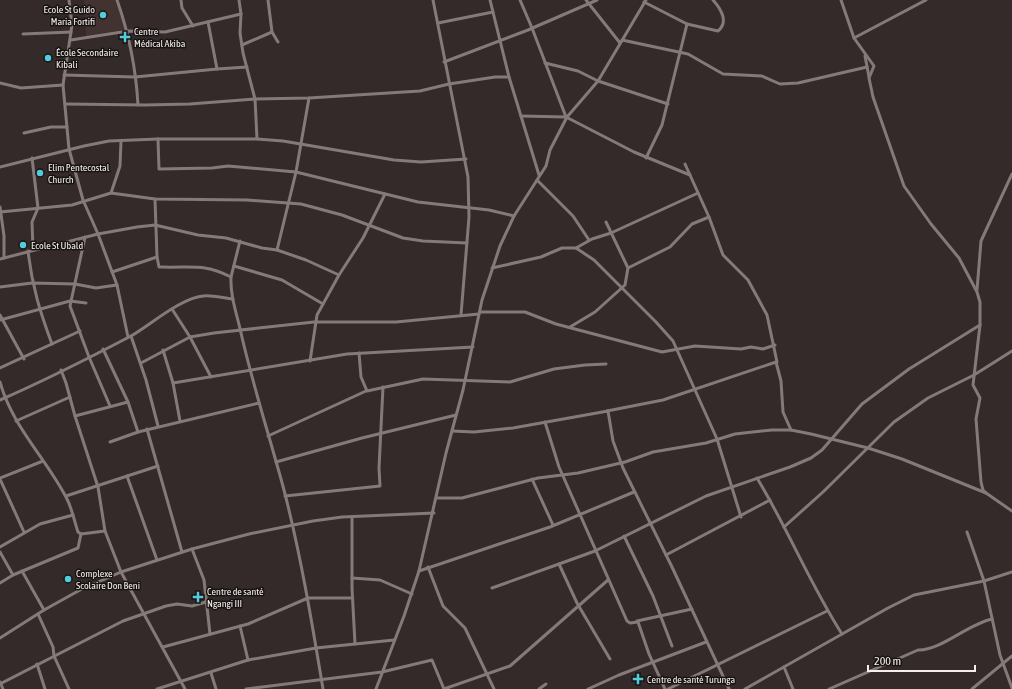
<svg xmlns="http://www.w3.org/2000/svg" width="1012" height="689" font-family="'Asap Condensed',sans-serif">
<rect width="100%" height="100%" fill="#342a29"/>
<polygon fill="#433330" points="84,0 115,0 126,29 86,36"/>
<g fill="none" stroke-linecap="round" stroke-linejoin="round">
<g stroke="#857a77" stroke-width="3">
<polyline points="69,0 72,25 63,85 69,149 83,200 98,234 117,285 128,337"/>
<path d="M 117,0 C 129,34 136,69 138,105"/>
<polyline points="181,0 182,8 193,26"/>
<polyline points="239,0 241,14 240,33 243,53 255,99 257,139"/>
<polyline points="268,0 272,32 278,42"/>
<polyline points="433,0 468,177 469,217 461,315"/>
<polyline points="490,0 509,77 539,175"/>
<polyline points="520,0 532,28 566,117"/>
<polyline points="586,0 620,43"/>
<polyline points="841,0 854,38 874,66 869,78 873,97 904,186 931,224 959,258 977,292 980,302 980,325 973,385 980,398 976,419 981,482 983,490 986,493 1012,511"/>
<path d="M 644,2 L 687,24 L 718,31 C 729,22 721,9 713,0"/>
<polyline points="208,22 217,69 247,67"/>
<polyline points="438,23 493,12"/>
<polyline points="23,34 71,32"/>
<polyline points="854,38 926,0"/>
<polyline points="71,40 128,31 165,32 241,14"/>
<polyline points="622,40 688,54 723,74 762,76 780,84 798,83 867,67"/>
<polyline points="242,45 272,32"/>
<polyline points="865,56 869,77"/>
<polyline points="444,62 528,30 597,0"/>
<polyline points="545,63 578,71 598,81 668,104"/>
<polyline points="64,75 135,77 217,69"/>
<polyline points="0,83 21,88 63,85"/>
<polyline points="65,104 145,105 190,104 255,99 309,98 420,91 449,84 495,77 509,77"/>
<polyline points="521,116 566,117 634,152 690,175"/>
<polyline points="24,133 51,127 67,127"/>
<polyline points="158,139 159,169 212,168 228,166 296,172 418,202 489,210 514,216"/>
<polyline points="32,158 38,208 32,222 33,250"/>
<polyline points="646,158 662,125 687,24"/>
<polyline points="685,164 709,217 723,255 748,280 767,315 777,362"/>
<polyline points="0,167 84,146 109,141 158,139 257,139 283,141 394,160 421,162 466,159"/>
<polyline points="537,180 573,216 589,240"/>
<polyline points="111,193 155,199 247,200 301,204 342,215 403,238 423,241 467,243"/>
<polyline points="0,207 4,236 4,258"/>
<polyline points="0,212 72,205 111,193 120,166 121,141"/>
<polyline points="606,222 628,268"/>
<polyline points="85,237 70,306 89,357 110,406"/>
<polyline points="576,248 592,239 611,233 698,193"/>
<polyline points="277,250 296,172 309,98"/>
<path d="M 28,251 C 32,286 40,312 52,344"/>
<path d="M 157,257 L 159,267 L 162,267 C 191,268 204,263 231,277 C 230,296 237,314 241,333 C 253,386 270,438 284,490 C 301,556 312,623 323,689"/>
<polyline points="0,259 98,234 137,227 155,225 198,235 226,238 262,248 277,250 306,260 339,275 317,315 310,361"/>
<polyline points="234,266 282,280 323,304"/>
<polyline points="492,268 541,257 562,248 576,248 594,260 656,322 673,341 717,439 741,517"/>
<polyline points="112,272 157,257 155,199"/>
<polyline points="339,275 363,238 385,194"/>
<polyline points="231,277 240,241"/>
<polyline points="0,287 32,283 75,284 96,288 117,285"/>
<polyline points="977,290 981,241 1012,174"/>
<polyline points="172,309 190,337 211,377"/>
<polyline points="480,312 525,312 556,324 662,352 695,346 741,349 751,347 763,349 775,345"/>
<polyline points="0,315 24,359"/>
<polyline points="0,320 70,301 86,303"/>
<polyline points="570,327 595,312 625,285 628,268 670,247 692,224 709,217"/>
<polyline points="131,336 146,380 158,426"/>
<polyline points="103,349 128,402 138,432 259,403"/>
<polyline points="163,350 173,383 180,421"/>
<polyline points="359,353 361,377 367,391 423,379 510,382 554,369 585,365 606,364"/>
<polyline points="141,363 190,337 214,333 314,322 396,322 479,314"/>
<polyline points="0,368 80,331"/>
<polyline points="61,370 66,383 75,416 98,487 105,531 121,572 185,689"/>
<path d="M 0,382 C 12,426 45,457 66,497 C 72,508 74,520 78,532 L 81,534"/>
<polyline points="173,383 347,354 473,347"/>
<path d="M 0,400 C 44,381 89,358 131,336 C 150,325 181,298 203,296 C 212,295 223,298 233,299"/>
<polyline points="607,411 663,400 776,362 781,381 783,412 791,430"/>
<polyline points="75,416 128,402"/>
<polyline points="16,421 70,397"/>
<polyline points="545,422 559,467 627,621 630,623 638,622 649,654 665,689"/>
<polyline points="147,429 182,552"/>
<polyline points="452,431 474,432 513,428 608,411 613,441 623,468 672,567 729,689"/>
<polyline points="268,436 366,391"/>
<polyline points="110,442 138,432"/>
<polyline points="276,462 362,438 456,415"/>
<polyline points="127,476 157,560"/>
<polyline points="0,478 43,461"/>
<path d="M 757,478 C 788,529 810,584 842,634"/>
<polyline points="0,479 24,532"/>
<polyline points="532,479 553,525"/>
<polyline points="66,496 158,466"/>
<polyline points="285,496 380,486 379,468 383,387"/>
<polyline points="437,498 462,498 538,478 578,473 625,462 653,452 706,443 735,434 772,430 791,430 811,434 868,448 902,459 986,493"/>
<polyline points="352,517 352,588 355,644"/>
<polyline points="784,527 823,492 894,422 928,398 974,375 1012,351"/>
<polyline points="967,532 984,581 1000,655 1012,688"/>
<polyline points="81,534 105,531"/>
<polyline points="624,536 653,596 672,646"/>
<polyline points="0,547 40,524 73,515"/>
<polyline points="192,549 204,580 210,634"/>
<polyline points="0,552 13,575 0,583"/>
<polyline points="666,555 770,500"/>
<polyline points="428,567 443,606 465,628 494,689"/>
<polyline points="22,571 44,610"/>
<polyline points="419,571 550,527 634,492"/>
<polyline points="13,575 78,548 81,534"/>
<polyline points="352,578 380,580 412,594"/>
<polyline points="492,588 559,564"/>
<polyline points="38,614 53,647 54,656 69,689"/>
<polyline points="637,621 692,609"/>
<polyline points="240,626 248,660"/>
<polyline points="0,638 44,610 80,590 121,572 192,549 249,534 313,521 342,517 434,513"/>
<polyline points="163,647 248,624 308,598 352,598"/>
<polyline points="610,659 577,603 559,564 595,551 706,496 790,467 811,458 822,450 862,404 909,369 980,325"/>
<polyline points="37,664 45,689"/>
<polyline points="784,667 793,689"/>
<polyline points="211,673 216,689"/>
<polyline points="0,682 3,689"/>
<polyline points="0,684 123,621 166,606 177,604 192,606 206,602"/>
<polyline points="157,689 248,660 316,648 394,640"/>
<polyline points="246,689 382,672 432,660 444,689 510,666 608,580"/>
<polyline points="376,689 404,616 419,571 446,453 463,390 482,300 500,246 514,216 546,166 550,150 567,117 598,81 646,0"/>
<polyline points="539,689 546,684"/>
<polyline points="588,689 619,675 706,642"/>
<polyline points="668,689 827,611"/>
<polyline points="745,689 888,608 914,595 984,581 1012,572"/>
<path d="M 829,689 L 918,650 C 940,651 968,624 992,619"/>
<polyline points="972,689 1012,656"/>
</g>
</g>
<g fill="#54cadd" stroke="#181413" stroke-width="1.5">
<circle cx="103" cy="15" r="4"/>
<path d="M123 31h4v4h4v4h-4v4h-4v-4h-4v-4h4z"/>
<circle cx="48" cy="58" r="4"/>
<circle cx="40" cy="173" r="4"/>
<circle cx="23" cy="245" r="4"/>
<circle cx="68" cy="579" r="4"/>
<path d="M196 591h4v4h4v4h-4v4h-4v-4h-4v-4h4z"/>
<path d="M636 673h4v4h4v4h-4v4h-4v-4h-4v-4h4z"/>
</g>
<g text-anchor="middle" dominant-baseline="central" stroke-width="3" stroke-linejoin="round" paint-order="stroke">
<g font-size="10" fill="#f5eeed" stroke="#181413" text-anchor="start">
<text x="95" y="9" text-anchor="end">Ecole St Guido<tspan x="95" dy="12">Maria Fortifi</tspan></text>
<text x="134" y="31">Centre<tspan x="134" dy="12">Médical Akiba</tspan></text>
<text x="56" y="52">École Secondaire<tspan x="56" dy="12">Kibali</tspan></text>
<text x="48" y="167">Elim Pentecostal<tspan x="48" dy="12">Church</tspan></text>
<text x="31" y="245">Ecole St Ubald</text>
<text x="76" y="573">Complexe<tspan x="76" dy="12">Scolaire Don Beni</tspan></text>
<text x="207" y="591">Centre de santé<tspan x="207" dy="12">Ngangi III</tspan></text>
<text x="647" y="679">Centre de santé Turunga</text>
</g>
</g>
<path d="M868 665v6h107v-6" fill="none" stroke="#f5eeed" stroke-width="2"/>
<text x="874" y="665" font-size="12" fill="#f5eeed" stroke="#181413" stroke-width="3" paint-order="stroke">200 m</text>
</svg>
